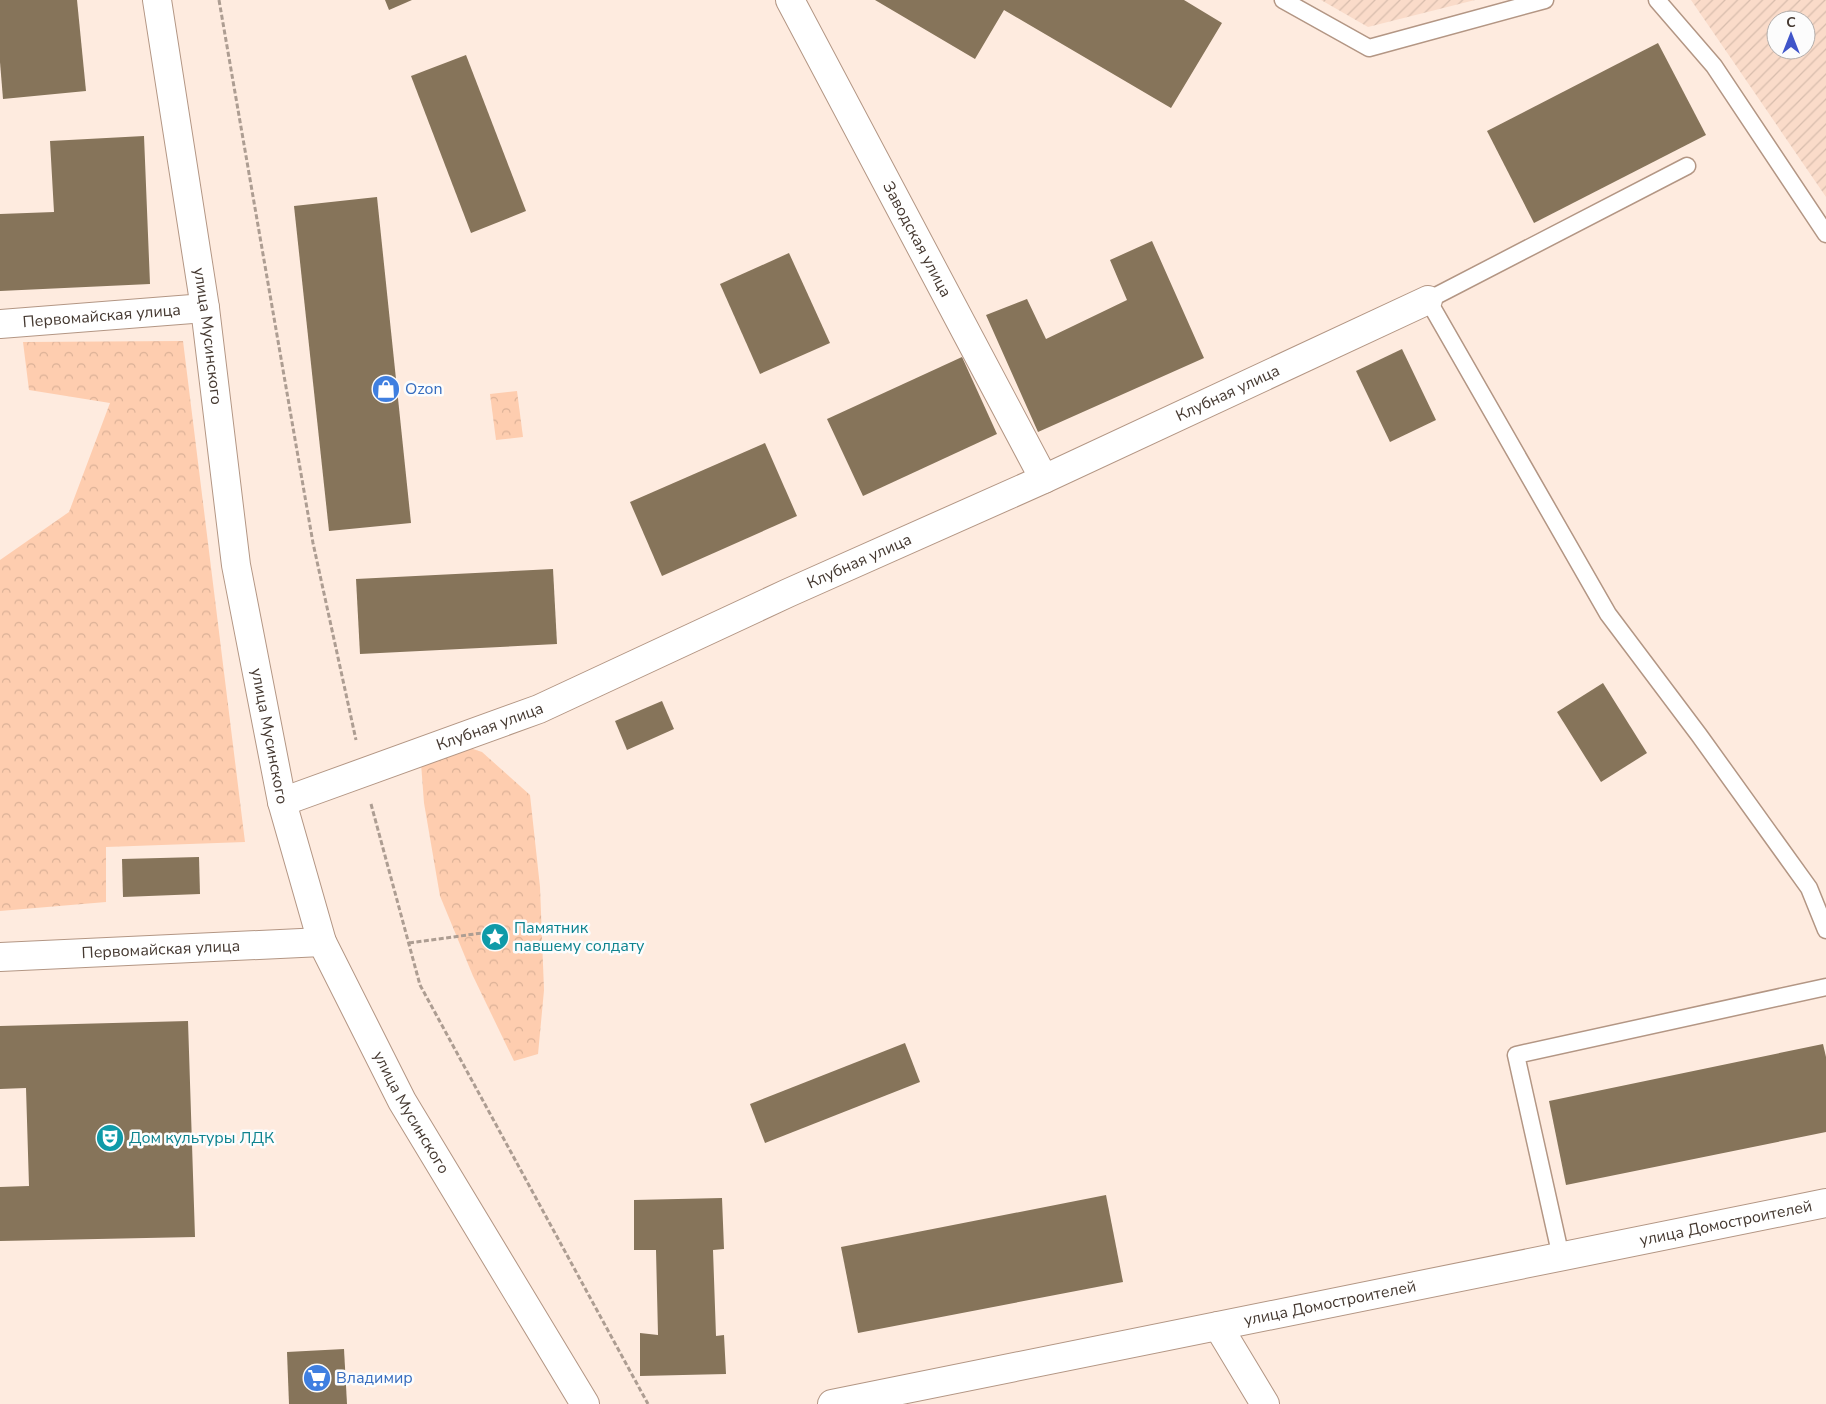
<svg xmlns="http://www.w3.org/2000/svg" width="1826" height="1404" font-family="'Nunito Sans',sans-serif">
<defs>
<pattern id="industrial-furrows" width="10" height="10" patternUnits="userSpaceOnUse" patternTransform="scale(1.25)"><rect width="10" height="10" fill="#fadbc9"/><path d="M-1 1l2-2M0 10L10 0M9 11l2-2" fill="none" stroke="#d8bdad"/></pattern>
<pattern id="forest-crowns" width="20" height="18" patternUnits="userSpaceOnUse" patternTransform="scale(1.25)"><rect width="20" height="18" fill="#fecdaf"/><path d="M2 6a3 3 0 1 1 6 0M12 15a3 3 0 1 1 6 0" fill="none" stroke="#dbb197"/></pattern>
</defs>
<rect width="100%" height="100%" fill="#feebdf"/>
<g fill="url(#industrial-furrows)" fill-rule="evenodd">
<polygon points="1321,0 1475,0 1368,27"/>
<path d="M 1691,0 L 1826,0 L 1826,197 ZM 1776,20 L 1806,20 L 1806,50 L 1776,50 Z"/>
</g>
<g fill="url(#forest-crowns)">
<polygon points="183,341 245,842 106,847 106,902 0,911 0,560 69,512 110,403 29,390 23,342"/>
<polygon points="517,391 523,437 496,440 490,394"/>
<polygon points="467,747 482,752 530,795 540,887 544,990 538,1054 514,1061 473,976 440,896 424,803 421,763"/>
</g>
<g fill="#86745a">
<polygon points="0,0 77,0 86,91 3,99 0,62"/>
<polygon points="385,0 412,0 389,10"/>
<polygon points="875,0 1184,0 1222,23 1171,108 1004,10 975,59"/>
<polygon points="1658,43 1706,135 1534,223 1487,131"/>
<polygon points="466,55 526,211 471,233 411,76"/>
<polygon points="144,136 150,284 0,291 0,214 54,212 50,141"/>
<polygon points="377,197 411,523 329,531 294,206"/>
<polygon points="1152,241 1204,358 1038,432 986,315 1027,299 1046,339 1127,300 1110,260"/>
<polygon points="789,253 830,343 760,374 720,284"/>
<polygon points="1402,349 1436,420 1390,442 1356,371"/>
<polygon points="962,357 997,434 863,496 827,419"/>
<polygon points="765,443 797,516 662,576 630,502"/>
<polygon points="553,569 557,644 360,654 356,579"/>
<polygon points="1603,683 1647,753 1601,782 1557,712"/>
<polygon points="662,701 674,729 627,750 615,721"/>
<polygon points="199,857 200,894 123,897 122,859"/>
<polygon points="188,1021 195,1237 0,1241 0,1187 29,1186 26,1088 0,1089 0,1026"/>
<polygon points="905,1043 920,1082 765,1143 750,1104"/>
<polygon points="1823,1044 1826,1057 1826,1132 1566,1185 1549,1101"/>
<polygon points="1106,1195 1123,1282 858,1333 841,1247"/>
<polygon points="722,1198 724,1249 713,1250 716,1336 724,1335 726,1374 640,1376 640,1333 658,1335 656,1250 634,1250 634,1200"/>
<polygon points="344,1349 347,1404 289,1404 287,1352"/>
</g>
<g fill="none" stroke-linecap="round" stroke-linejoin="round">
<defs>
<g id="service">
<polyline points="1283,0 1369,48 1545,0"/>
<polyline points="1657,0 1714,66 1826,234"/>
<polyline points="1687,166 1428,300 1608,614 1699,735 1809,888 1826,930"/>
<polyline points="1561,1257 1516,1055 1826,987"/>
</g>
<g id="minor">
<path id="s1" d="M 790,0 L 1044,479"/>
<path id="s2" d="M 0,324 L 205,308"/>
<path id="s3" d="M 282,802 L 539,709 L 788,593 L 1044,479 L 1428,300"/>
<path id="s4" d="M 0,957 L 322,942"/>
<polyline points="1218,1326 1265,1404"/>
<path id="s5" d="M 832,1404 L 1826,1203"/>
</g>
<g id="tertiary">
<path id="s6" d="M 157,0 L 205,308 L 236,565 L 282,802 L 322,942 L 402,1101 L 585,1404"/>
</g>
</defs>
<use href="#service" stroke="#b39684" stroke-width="19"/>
<use href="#minor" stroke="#b39684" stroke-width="30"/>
<use href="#tertiary" stroke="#b39684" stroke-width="30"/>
<g stroke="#ad9d92" stroke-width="3" stroke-dasharray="5 2.5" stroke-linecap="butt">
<polyline points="219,0 313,543 356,740"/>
<polyline points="371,804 420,985 648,1404"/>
<polyline points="409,943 482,933"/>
</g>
<use href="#service" stroke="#fff" stroke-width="16"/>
<use href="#minor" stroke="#fff" stroke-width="28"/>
<use href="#tertiary" stroke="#fff" stroke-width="28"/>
</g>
<defs>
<symbol id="shop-disc" viewBox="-11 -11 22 22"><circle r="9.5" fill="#3f7fe0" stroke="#fcfcfc"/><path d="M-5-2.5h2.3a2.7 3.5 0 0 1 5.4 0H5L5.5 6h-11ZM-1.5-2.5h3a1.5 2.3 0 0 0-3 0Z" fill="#fff"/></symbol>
<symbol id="sight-disc" viewBox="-11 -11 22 22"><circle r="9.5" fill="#0f9aa8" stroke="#fcfcfc"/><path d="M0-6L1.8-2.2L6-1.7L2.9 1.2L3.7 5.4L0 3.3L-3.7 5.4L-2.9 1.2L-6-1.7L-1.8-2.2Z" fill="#fff"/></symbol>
<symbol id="theatre-disc" viewBox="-11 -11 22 22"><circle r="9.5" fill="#0f9aa8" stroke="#fcfcfc"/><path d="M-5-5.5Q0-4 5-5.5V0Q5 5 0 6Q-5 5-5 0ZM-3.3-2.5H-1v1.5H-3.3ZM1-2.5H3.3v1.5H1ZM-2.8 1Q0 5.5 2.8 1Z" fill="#fff"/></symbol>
<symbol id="supermarket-disc" viewBox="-11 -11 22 22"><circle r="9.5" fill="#3f7fe0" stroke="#fcfcfc"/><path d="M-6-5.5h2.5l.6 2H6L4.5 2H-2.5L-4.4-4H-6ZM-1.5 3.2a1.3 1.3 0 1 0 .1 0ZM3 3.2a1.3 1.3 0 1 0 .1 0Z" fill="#fff"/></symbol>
</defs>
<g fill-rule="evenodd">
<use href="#shop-disc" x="370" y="373" width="32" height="32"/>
<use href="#sight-disc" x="479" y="921" width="32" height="32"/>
<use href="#theatre-disc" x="94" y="1122" width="32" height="32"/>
<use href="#supermarket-disc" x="301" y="1362" width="32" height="32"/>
</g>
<g text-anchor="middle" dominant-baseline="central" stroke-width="5" stroke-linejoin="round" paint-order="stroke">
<g font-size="16" fill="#453931" stroke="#fcfcfc">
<text stroke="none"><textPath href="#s1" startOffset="271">Заводская улица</textPath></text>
<text stroke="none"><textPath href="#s2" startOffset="102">Первомайская улица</textPath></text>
<text stroke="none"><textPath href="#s6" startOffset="340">улица Мусинского</textPath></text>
<text stroke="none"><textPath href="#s3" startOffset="1031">Клубная улица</textPath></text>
<text stroke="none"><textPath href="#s3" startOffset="626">Клубная улица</textPath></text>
<text stroke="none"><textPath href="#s3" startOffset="221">Клубная улица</textPath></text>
<text stroke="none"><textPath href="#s6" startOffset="745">улица Мусинского</textPath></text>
<text stroke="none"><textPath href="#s4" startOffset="161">Первомайская улица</textPath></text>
<text stroke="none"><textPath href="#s6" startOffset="1150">улица Мусинского</textPath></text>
<text stroke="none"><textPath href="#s5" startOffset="912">улица Домостроителей</textPath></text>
<text stroke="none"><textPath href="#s5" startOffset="508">улица Домостроителей</textPath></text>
</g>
<g font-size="16" fill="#366cbe" stroke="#fcfcfc" text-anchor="start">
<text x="405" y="389">Ozon</text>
<text x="336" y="1378">Владимир</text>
</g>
<g font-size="16" fill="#0d838f" stroke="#fcfcfc" text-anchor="start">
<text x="514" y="928">Памятник<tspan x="514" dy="18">павшему солдату</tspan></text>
<text x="129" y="1138">Дом культуры ЛДК</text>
</g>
</g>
<g transform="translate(1791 35)"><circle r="24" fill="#fcfcfc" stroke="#b3aeab"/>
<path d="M0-4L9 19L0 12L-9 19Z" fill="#4055c9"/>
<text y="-8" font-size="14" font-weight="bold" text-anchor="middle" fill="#453931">С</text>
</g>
</svg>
